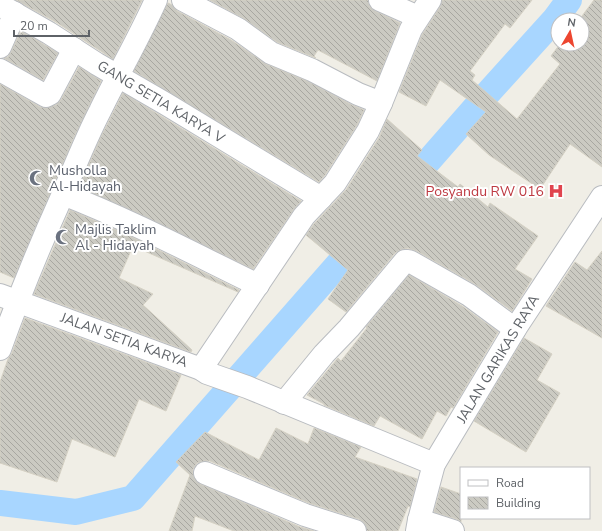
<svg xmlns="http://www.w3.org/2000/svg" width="602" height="531" font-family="'Nunito Sans',sans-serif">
<defs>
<pattern id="building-back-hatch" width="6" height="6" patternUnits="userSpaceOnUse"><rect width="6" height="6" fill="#cbcac2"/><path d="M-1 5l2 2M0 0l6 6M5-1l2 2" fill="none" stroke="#a8a7a1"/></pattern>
</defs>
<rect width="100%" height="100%" fill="#f0eee6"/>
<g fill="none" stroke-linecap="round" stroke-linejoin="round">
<g stroke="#a8d6ff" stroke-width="26">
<polyline points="403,190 488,93 555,19 569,0"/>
<polyline points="0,503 76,512 133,498 363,236"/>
</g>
</g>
<g fill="url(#building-back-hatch)" stroke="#d5d1c4">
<polygon points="16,0 142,0 113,59 56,22"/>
<polygon points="210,0 368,0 370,7 375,11 400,23 377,81 318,50 314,56 316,58 277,42 245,19"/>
<polygon points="442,0 532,0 510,28 505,24 470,71 475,75 472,80 517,119 560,64 551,56 560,44 582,44 582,20 579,20 594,0 602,0 602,167 570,144 540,189 489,155 466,134 486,112 440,80 426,106 399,92 422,35 440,7"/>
<polygon points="168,3 172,5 177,11 231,40 266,64 307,81 352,105 364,110 357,125 325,175 319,182 134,71"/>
<polygon points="21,31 58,53 43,80 4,58 8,57 11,52"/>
<polygon points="79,67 101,81 74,137 14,278 0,272 0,84 40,107 46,108 56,105 61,100"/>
<polygon points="123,93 301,201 294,209 253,269 142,215 79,187 101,137"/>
<polygon points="387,119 422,150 417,156 458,187 460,184 488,207 490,203 538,236 515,269 532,279 512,311 475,284 417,251 408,248 400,250 395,253 346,312 328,299 348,270 306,235 314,224 346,190 379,138"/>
<polygon points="70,210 132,237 239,290 238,292 133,246 119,278 153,294 143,305 192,350 191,352 34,294"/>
<polygon points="602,251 602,338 546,306 575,262 587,270"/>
<polygon points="409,275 462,306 498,332 453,408 451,407 446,416 437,411 422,439 380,416 374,426 324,405 324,404 307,395 338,358 341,361 367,328 366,327"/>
<polygon points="25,318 181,375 166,411 139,399 115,457 72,439 57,482 0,463 0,382 8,359 12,353"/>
<polygon points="524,338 552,354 537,380 560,393 526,452 474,421"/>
<polygon points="276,428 308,444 314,428 361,447 355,457 417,479 410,507 408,506 398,531 367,531 364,523 359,519 309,503 210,461 204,461 197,463 193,469 193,474 195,480 200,484 300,527 314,531 234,531 195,516 192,531 169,531 190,475 176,462 205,432 259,460"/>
<polygon points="441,487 461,494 461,522 457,519 434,512"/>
</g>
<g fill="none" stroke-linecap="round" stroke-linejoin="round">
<defs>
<g id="minor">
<polyline points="183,0 238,29 271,53 312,70 358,94 381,103"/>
<polyline points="380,0 418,17"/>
<polyline points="0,5 49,33 97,64 166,104 321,198"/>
<polyline points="0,47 15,13"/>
<polyline points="0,70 46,96 50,94 74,49"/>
<path d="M 63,194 C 130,220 194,254 258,285"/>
<polyline points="0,295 201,369 207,373 247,387 434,464"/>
<path d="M 0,349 C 19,296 40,245 63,194 C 75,166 86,138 100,111 C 118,74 139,38 156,0"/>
<polyline points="201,369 304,216 335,183 368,131 381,103 411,29 430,0"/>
<polyline points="284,403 324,354 349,328 405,261 408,261 411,262 469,295 515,329"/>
<polyline points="205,473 305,515 355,531"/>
<polyline points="419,520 453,531"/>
<polyline points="417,531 419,520 434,464 515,329 602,197"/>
</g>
</defs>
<use href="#minor" stroke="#b9bcc0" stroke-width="24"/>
<use href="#minor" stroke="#fff" stroke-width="22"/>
</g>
<defs>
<symbol id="mosque-bare" viewBox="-9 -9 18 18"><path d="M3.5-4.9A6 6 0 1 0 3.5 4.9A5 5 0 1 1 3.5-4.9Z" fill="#6b7280" stroke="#fff" stroke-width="2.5" paint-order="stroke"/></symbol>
<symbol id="hospital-bare" viewBox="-9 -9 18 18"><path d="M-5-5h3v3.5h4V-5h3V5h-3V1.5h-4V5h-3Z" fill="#e0444e" stroke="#fff" stroke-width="2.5" paint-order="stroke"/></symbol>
</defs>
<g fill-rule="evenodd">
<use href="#mosque-bare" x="26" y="167" width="22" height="22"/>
<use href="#hospital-bare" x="545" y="180" width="22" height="22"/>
<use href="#mosque-bare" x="52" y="226" width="22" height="22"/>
</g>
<g text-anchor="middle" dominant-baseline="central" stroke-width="4" stroke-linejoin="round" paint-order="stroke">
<g font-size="14" fill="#5e6267" stroke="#fff">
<text transform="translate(161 102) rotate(31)">GANG SETIA KARYA V</text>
<text transform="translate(124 340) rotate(20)">JALAN SETIA KARYA</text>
<text transform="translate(498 359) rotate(-59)">JALAN GARIKAS RAYA</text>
</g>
<g font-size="14" fill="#5b616d" stroke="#fff" text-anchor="start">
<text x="49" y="170">Musholla<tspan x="49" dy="16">Al-Hidayah</tspan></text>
<text x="75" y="229">Majlis Taklim<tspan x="75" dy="16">Al - Hidayah</tspan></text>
</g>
<g font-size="14" fill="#be3a42" stroke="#fff" text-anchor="end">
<text x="544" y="191">Posyandu RW 016</text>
</g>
</g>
<rect x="460" y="467" width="130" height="52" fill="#ffffff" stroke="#bfc0c2"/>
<rect x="468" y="480" width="20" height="6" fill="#ffffff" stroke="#bfc0c2"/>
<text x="496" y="487" font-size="12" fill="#5e6267">Road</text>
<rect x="468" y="497" width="20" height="12" fill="url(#building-back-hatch)" stroke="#bfc0c2"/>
<text x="496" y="507" font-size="12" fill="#5e6267">Building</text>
<g transform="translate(570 32) rotate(9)"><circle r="19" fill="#ffffff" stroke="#bfc0c2"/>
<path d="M0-3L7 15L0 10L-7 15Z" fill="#ed4630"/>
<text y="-6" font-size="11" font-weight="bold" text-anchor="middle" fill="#5e6267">N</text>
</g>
<path d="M14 30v6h75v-6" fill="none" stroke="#5e6267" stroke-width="2"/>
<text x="20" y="30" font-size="12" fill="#5e6267" stroke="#ffffff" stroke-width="3" paint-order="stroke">20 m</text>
</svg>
